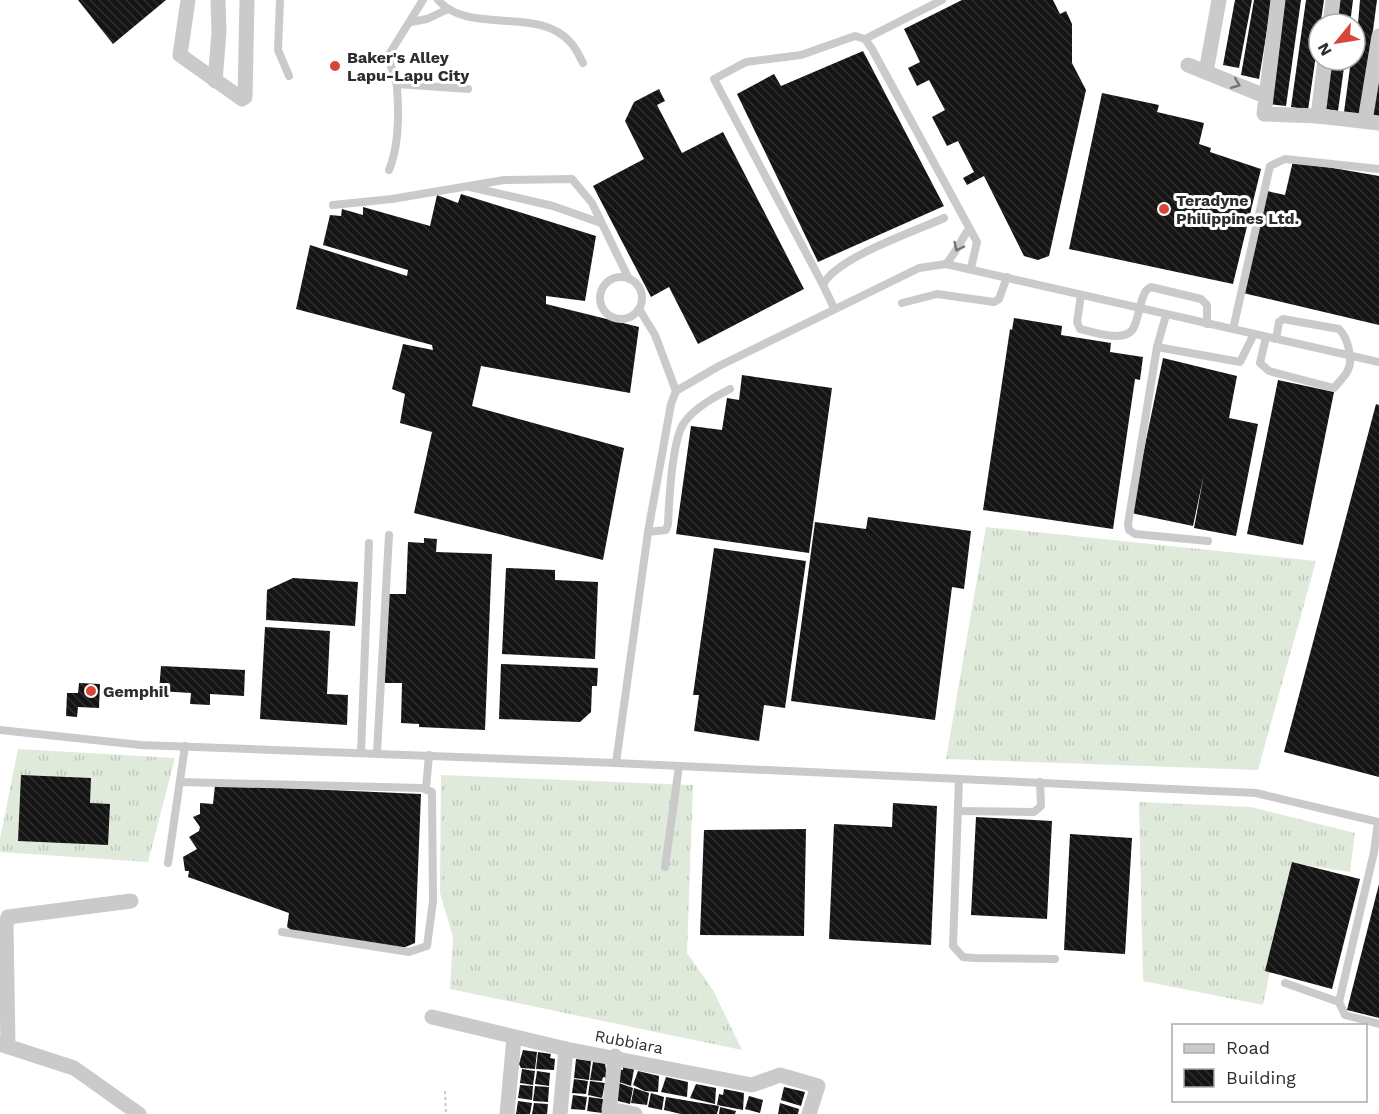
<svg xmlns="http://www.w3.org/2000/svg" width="1379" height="1114" font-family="'Work Sans',sans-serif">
<defs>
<pattern id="grass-tufts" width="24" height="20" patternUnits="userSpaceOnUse" patternTransform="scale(1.5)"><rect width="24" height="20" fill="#e0eadb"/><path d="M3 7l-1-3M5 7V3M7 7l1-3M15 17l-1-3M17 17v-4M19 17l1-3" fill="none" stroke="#c0c9bc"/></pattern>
<pattern id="building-back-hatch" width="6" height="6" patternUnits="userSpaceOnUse" patternTransform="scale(1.5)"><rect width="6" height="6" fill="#141414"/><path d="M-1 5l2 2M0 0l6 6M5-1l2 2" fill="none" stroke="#2e2e2e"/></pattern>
</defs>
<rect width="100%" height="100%" fill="#fff"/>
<g fill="url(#grass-tufts)">
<polygon points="986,527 1316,561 1258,770 946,759"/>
<polygon points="18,749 175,758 148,862 0,852 0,839"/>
<polygon points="441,775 693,785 687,953 713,990 742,1050 450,989 453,937 440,893"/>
<polygon points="1139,802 1251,807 1355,833 1350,872 1292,863 1263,1005 1143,981"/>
</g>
<g fill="url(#building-back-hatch)">
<polygon points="78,0 166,0 113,44"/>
<polygon points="962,0 1053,0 1060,14 1066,11 1072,24 1072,63 1086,90 1049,256 1038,260 1024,256 984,176 967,185 963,178 974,172 958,141 947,146 932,117 945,110 929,80 917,86 908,68 920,62 904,29"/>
<polygon points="1235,0 1252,0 1239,68 1223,65"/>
<polygon points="1254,0 1272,0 1259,79 1241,75"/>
<polygon points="1283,0 1301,0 1286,106 1268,104"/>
<polygon points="1306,0 1324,0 1308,110 1291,107"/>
<polygon points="1335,0 1353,0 1350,24 1332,24"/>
<polygon points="1360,0 1377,0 1362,114 1344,112 1351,60 1355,60"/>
<polygon points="863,51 944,206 818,262 737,94 774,74 781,86"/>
<polygon points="1327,60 1345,60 1338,111 1320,108"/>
<polygon points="1379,76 1379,116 1372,115"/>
<polygon points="659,89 665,101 657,105 682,153 723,132 804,289 698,344 669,287 651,297 593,186 644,159 625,121 634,102"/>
<polygon points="1102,93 1159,105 1157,112 1204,123 1199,144 1211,148 1210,152 1261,169 1233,284 1069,249"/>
<polygon points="1293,161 1379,176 1379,325 1243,293 1267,191 1285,195"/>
<polygon points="461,194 596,236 585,301 546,296 546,304 639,327 630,393 481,366 472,406 624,448 603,560 414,513 432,432 400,423 405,394 392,389 403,344 433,350 432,345 296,309 310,245 407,276 408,270 323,245 330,215 341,216 342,209 363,215 363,207 430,226 437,195 458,203"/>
<polygon points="1014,318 1062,326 1061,335 1111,343 1110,352 1143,357 1140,380 1135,379 1113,529 983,510 1010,329 1012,330"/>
<polygon points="1163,358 1237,376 1229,418 1258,424 1236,536 1194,528 1204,474 1193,526 1131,513"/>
<polygon points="742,375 832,388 809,553 676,534 691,426 722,430 727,398 739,400"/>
<polygon points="1278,380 1334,392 1303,545 1247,534"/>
<polygon points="1376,404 1379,405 1379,777 1284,752"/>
<polygon points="868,517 971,531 964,589 952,587 935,720 791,701 815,522 866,529"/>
<polygon points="424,538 437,539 436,552 492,554 485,730 419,727 419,724 401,723 402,683 383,683 386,594 406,594 408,542 424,543"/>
<polygon points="714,548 806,561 785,708 764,705 759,741 694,731 699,695 693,695"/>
<polygon points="506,568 555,570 555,580 598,582 595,659 502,654"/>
<polygon points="293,578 358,582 355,626 266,620 267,590"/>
<polygon points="265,627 330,631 327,694 348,695 347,725 260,719"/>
<polygon points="501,664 598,668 597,686 592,686 591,712 580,722 499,719"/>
<polygon points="161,666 245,670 244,696 210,694 210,705 190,704 191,693 159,691"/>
<polygon points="79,683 100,684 99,708 78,707 77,717 66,716 67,693 78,693"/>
<polygon points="21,775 91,778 90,803 110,804 108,845 18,841"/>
<polygon points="215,785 421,794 415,943 403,948 294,932 287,927 289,913 188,877 189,871 185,871 183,857 197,849 189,837 199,831 200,827 193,817 200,814 200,803 213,804"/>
<polygon points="893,803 937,806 931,945 829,939 834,824 892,827"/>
<polygon points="976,817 1052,821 1047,919 971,915"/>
<polygon points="806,829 804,936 700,935 704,830"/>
<polygon points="1070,834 1132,838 1125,954 1064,950"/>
<polygon points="1292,862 1360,879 1332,989 1265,971"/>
<polygon points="1379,884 1379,1018 1347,1010"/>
<polygon points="523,1050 537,1052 535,1069 521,1068 519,1064"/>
<polygon points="538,1052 551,1054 550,1058 555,1059 554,1070 536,1069"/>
<polygon points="576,1059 591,1061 589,1080 574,1078"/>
<polygon points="593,1062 605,1063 607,1078 603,1077 602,1081 590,1080"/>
<polygon points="623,1067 634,1069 631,1086 616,1081 617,1069 623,1070"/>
<polygon points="522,1069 535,1071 533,1085 520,1083"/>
<polygon points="537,1071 550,1073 549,1086 535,1084"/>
<polygon points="638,1071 659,1076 658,1092 645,1091 633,1085"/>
<polygon points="666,1077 688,1082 687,1097 661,1092"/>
<polygon points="574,1079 588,1081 586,1094 572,1093"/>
<polygon points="590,1081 605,1083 602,1098 588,1095"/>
<polygon points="616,1082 633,1088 630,1104 618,1101"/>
<polygon points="696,1084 716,1088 715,1104 690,1098"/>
<polygon points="520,1085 533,1086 532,1100 518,1098"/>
<polygon points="535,1086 549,1087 548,1102 533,1101"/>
<polygon points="784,1087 805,1092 801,1106 781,1100"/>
<polygon points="634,1088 649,1093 647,1105 631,1103"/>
<polygon points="724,1089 744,1093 743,1110 717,1105 719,1094 723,1095"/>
<polygon points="651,1093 664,1097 662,1110 648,1107"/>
<polygon points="573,1095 587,1097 585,1110 571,1109"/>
<polygon points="749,1096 763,1100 760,1113 745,1109"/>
<polygon points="589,1097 603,1099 602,1113 587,1111"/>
<polygon points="666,1097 719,1106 717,1114 681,1114 664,1110"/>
<polygon points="518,1101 532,1103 530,1114 516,1114"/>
<polygon points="534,1103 548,1104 547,1114 532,1114"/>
<polygon points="780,1103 799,1109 798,1114 778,1114"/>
<polygon points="720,1107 736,1111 735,1114 719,1114"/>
</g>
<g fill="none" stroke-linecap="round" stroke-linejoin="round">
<polyline stroke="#cacaca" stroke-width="2" stroke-dasharray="3 3" stroke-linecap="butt" points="445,1091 446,1114"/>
<g stroke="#cacaca" stroke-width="8">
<polyline points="280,0 278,50 289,76"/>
<path d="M 438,0 C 469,36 539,5 571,43 C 576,48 579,56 583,63"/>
<polyline points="411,22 427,19 446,10"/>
<polyline points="865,39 942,0"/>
<polyline points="397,84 468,89"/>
<path d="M 389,170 C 399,146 399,113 397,87 C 396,77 390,66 388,56 L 423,0"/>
<polyline points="470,187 553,206 601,223"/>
<polyline points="333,205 392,199 504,180 572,179 592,203 629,279"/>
<path d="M 946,264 C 956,253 960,241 969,229"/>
<circle cx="621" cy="298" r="21"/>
<polyline points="823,285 714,79 746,62 801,55 855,36 865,39 872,49 977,242 971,268"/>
<path d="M 1081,295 L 1077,322 L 1080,329 C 1093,332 1124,343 1133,329 C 1138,320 1139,307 1143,297 C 1145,292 1146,289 1151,287 L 1201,299 L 1207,305 L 1207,324"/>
<polyline points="902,303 937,294 994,302 999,299 1007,277"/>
<path d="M 834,308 L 823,285 C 835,258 916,231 944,218"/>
<polyline points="639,309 655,335 676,391"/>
<polyline points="1166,315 1157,347 1240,362 1254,334"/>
<polyline points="1233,329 1270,166 1285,159 1379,169"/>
<path d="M 1266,337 L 1260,363 L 1269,371 L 1334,388 C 1338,383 1344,377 1347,372 C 1354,361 1348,338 1339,329 L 1283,319 L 1279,322 L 1276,339"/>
<polyline points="1157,347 1128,524 1129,530 1135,534 1208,541"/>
<path d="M 648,532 L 666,530 L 668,524 C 669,501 672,446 682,426 C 691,410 714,397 730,389"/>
<polyline points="0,730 141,745 616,763 1256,793 1379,822"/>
<polyline points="361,752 369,543"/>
<polyline points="377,753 389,535"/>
<polyline points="616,763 648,532 671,404 676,391 719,366 919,268 946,264 1379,362"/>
<polyline points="959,779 953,946 963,957 974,958 1055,959"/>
<polyline points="180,782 422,788 432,792 433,901 427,946 409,952 282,932"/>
<polyline points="426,788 429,755"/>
<polyline points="958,811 1034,812 1041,806 1040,782"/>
<polyline points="1378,822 1374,852 1339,1002 1345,1015 1379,1024"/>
<polyline points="168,863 185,746"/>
<polyline points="665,867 679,766"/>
<polyline points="1285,983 1339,1002"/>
</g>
<g stroke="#cacaca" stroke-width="15">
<polyline points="188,0 180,55 242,99 245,97 247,0"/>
<polyline points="1278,0 1264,114 1318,116 1379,123"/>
<polyline points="1330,24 1333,0"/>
<polyline points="1188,65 1265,96"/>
<polyline points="1206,72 1219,0"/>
<polyline points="215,81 219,32 218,0"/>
<polyline points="1318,116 1325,60"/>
<polyline points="1365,121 1379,36"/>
<polyline points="432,1017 566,1049 752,1085 780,1075 818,1086 809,1114"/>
<polyline points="0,1044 74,1068 139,1114"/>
<polyline points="8,1047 6,925 8,917 131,901"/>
<polyline points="609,1109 635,1114"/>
<polyline points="507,1114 514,1038"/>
<polyline points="560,1114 566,1049"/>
<polyline points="609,1114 615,1056"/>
</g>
</g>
<defs><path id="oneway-chevron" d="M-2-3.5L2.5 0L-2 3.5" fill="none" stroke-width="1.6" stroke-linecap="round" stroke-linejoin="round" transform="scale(1.5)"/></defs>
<g stroke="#747474">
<use href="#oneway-chevron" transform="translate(1236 84) rotate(22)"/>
<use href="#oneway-chevron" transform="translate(958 247) rotate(116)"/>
</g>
<g fill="#d94639" stroke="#fff" stroke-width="2">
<circle cx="335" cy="66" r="6"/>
<circle cx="1164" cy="209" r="6"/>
<circle cx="91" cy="691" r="6"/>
</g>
<g text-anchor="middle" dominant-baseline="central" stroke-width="6" stroke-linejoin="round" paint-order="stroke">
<g font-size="16" font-weight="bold" fill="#2d2d2d" stroke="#fff" text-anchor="start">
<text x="347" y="57">Baker's Alley<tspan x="347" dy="18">Lapu-Lapu City</tspan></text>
<text x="1176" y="200">Teradyne<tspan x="1176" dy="18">Philippines Ltd.</tspan></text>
<text x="103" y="691">Gemphil</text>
</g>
<g font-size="16" fill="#2d2d2d" stroke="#fff">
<text transform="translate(629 1042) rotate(11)">Rubbiara</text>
</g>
</g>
<rect x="1172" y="1024" width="195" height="78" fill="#ffffff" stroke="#ababab" stroke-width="1.5"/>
<rect x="1184" y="1044" width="30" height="9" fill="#cacaca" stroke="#ababab" stroke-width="1.5"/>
<text x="1226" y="1054" font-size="18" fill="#2d2d2d">Road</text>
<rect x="1184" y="1069" width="30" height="18" fill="url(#building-back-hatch)" stroke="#ababab" stroke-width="1.5"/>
<text x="1226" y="1084" font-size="18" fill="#2d2d2d">Building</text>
<g transform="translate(1337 42) rotate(240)"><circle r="28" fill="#ffffff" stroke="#ababab" stroke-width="1.5"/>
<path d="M0-4.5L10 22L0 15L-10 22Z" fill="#d94639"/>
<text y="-9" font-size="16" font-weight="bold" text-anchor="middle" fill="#2d2d2d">N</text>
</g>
</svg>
